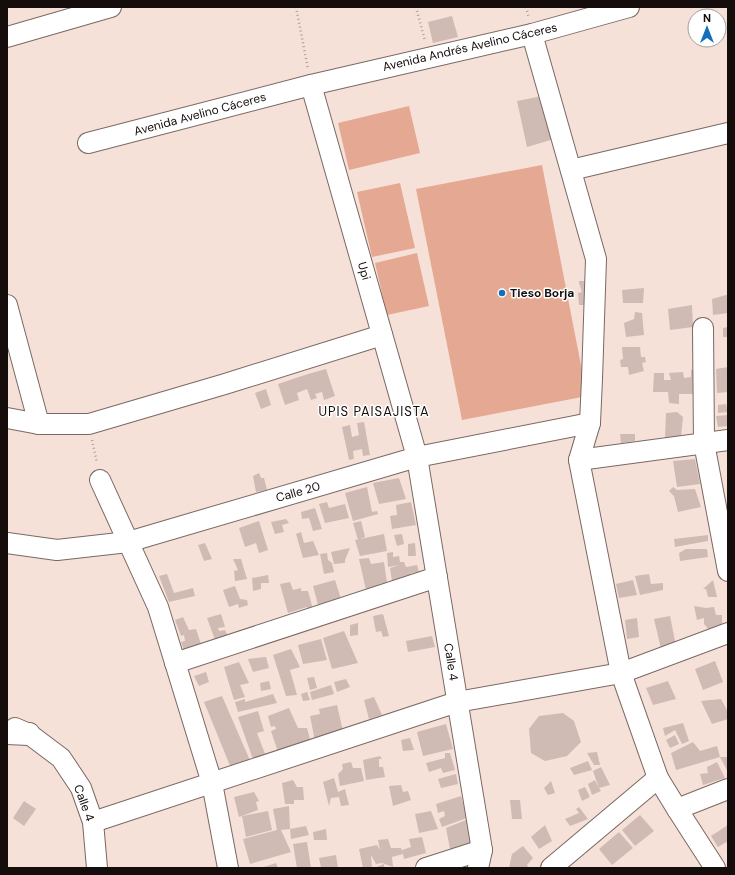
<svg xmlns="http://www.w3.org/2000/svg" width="735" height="875" font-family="'DM Sans',sans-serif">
<rect width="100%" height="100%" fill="#f6e1d9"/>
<g fill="#e5a893">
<polygon points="409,106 420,153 349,170 338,123"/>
<polygon points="542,165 587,396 462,420 416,189"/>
<polygon points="400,183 415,248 372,257 357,192"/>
<polygon points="417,253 429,306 387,315 375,263"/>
</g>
<g fill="#cfbbb3">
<polygon points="452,16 458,37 433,43 428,22"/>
<polygon points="542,96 554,139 527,147 517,101"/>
<polygon points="579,281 589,281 589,305 579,305 578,293 582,292 579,283"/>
<polygon points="644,288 643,303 623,303 622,290"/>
<polygon points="726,295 728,295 728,313 713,315 712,299"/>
<polygon points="692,305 693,327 670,330 668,309"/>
<polygon points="635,312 642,313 644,335 626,337 624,323 634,319"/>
<polygon points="728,327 728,337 723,337 723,328"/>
<polygon points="622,347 640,347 641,357 645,357 646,362 642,363 644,371 629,375 628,367 621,367 620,360 623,359"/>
<polygon points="728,367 728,392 717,393 716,369"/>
<polygon points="326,369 335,396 324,400 322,392 315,394 317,398 311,400 307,389 297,393 299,400 285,405 278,384 308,374"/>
<polygon points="691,370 695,370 695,394 679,394 679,404 669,403 668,392 653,392 654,373 664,373 664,380 671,380 669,373 683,372 684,378 691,377"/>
<polygon points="266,389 271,405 261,409 255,393"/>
<polygon points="726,404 727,409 728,408 728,412 718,413 718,405"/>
<polygon points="677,412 683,417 681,437 665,438 666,413"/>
<polygon points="728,415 728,426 718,427 716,416"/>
<polygon points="364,422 370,455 363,456 362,449 353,451 354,459 349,460 342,427 350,425 352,437 359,435 357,423"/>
<polygon points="620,434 635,434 635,441 621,443"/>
<polygon points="695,459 700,484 677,487 673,461"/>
<polygon points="259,473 261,478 264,478 267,490 256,492 253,476"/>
<polygon points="399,478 406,499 379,504 373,483"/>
<polygon points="367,487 372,512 377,511 378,514 353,521 345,493"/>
<polygon points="673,487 677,490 695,489 701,507 678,512 674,496 669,491"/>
<polygon points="327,502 329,508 345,504 349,518 325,523 319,504"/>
<polygon points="411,502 416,525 392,529 390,516 397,515 396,505"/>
<polygon points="315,508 322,529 313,531 309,518 302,519 301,512"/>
<polygon points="286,519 289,523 282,525 284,532 275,534 271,522"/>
<polygon points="259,521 268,550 259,553 256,543 245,547 239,528"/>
<polygon points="361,521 365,537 358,540 353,523"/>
<polygon points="301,532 304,543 313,541 319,555 303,558 296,534"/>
<polygon points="384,534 387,551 360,556 355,540"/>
<polygon points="402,534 404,544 397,546 394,535"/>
<polygon points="708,535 708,541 675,547 674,539"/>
<polygon points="205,543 212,559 204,561 198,545"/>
<polygon points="415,543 416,556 408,556 408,544"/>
<polygon points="350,548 345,560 345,563 334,564 331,552"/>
<polygon points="686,549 707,549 708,557 680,561 679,553"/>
<polygon points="393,552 393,557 399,556 400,562 404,562 406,567 417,565 419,572 411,573 411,576 392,581 390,568 399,565 388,567 387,553"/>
<polygon points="327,553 328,560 332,563 334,572 324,574 320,554"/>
<polygon points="369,558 371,564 384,562 387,583 379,584 379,587 366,590 359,559"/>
<polygon points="233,559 241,559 247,579 235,581 234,571 238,570"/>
<polygon points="167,574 174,593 193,588 195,596 169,602 159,576"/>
<polygon points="649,574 651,584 663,583 663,590 640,595 635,576"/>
<polygon points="268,575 269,583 261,583 261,589 253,591 252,578"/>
<polygon points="335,580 341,599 318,605 313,586"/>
<polygon points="633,580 637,595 619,598 616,584"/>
<polygon points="713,580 717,597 708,597 706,589 703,589"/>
<polygon points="290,582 293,590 301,588 301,591 308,591 313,609 308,610 307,607 288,613 280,584"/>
<polygon points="235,586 240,599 247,600 248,605 239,608 238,604 229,607 223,590"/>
<polygon points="694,606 706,608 714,607 716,615 722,615 722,626 711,632 704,624 704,618 697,620"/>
<polygon points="221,614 225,627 218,628 219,631 225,630 228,636 215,640 207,618"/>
<polygon points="383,614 389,636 383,637 381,631 376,632 373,616"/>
<polygon points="670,616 676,646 661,649 654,619"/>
<polygon points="183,617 189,630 196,629 202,647 185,653 181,642 185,641 184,635 181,636 175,620"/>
<polygon points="637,618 639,637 627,639 625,620"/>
<polygon points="358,623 358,635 350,636 350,625"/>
<polygon points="344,631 358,663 332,669 323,638"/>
<polygon points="432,636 435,647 408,652 406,641"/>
<polygon points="321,639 327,660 303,664 298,645"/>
<polygon points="291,649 300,667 290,670 297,695 286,696 273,655"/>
<polygon points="266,657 269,668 253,672 248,659"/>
<polygon points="715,661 723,682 703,690 695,669"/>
<polygon points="239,662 249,683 240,685 245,697 234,700 224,667"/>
<polygon points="206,672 209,682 199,686 194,676"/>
<polygon points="314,677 317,688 310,690 307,678"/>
<polygon points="346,679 350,687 337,692 334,682"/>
<polygon points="269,681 271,689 261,691 260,683"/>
<polygon points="668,681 676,699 653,705 646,688"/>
<polygon points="331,685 334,694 312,700 310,692"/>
<polygon points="307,692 310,700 303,701 301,694"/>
<polygon points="273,694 277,703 238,712 235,702 245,699 245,702"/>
<polygon points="222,696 252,765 231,768 204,702"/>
<polygon points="374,697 382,715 369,719 364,700"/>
<polygon points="721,699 728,712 728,719 712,724 701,701"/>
<polygon points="337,705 343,731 333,732 333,736 315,741 310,716 320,714 319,709"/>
<polygon points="289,708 298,728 307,728 311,743 278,752 271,731 276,729 275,726 271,727 268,716"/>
<polygon points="258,711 264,731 257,733 267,759 254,762 238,717"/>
<polygon points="563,713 574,721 581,742 567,756 545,761 531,753 529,729 539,716"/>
<polygon points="683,723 689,741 682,744 675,730 665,736 663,728"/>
<polygon points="446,724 453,749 423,756 417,732"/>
<polygon points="675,735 679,744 670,748 666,740"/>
<polygon points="410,738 414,750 403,751 401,740"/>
<polygon points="693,742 700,751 717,746 720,757 676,770 671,753"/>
<polygon points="597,752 600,765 594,765 587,753"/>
<polygon points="445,753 450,753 455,770 443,773 441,768 429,772 426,763 445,758"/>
<polygon points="380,756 382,759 379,759 379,767 383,767 385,777 366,780 363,760"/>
<polygon points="720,757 728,757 728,772"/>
<polygon points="588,761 592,770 574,775 570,768"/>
<polygon points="351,762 353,768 361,768 364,781 340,786 338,774 343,769 342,764"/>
<polygon points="717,762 725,778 703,785 700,774 708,773 707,767"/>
<polygon points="601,767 610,785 599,788 601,791 592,795 588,784 595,780 599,788 593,771"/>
<polygon points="456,774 458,784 441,788 438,779"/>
<polygon points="334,778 338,792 345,789 349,805 341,806 339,797 331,798 329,806 323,782"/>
<polygon points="293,780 297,787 303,787 304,800 294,800 294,804 285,804 282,783"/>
<polygon points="551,781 555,793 548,795 544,788"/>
<polygon points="401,785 403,792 408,791 411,800 393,806 389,786"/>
<polygon points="585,787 590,797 582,801 578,790"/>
<polygon points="254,792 259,801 256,802 258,810 239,817 234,797"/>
<polygon points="461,796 467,818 442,827 439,819 445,816 444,811 438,813 436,804"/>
<polygon points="510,800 520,800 522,819 512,819"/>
<polygon points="24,801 36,809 24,826 13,818"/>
<polygon points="289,806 290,829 306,826 309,835 291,839 290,829 281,830 291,852 250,864 243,839 277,830 273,809"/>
<polygon points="579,807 588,819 570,826 565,819 579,813 576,809"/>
<polygon points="268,811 272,830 246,837 242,816"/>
<polygon points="431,811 438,829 419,833 415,814"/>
<polygon points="640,815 654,831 635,846 622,830"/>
<polygon points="466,820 474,844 450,849 446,828"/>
<polygon points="545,825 552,841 539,849 531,837"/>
<polygon points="728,825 728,841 718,847 711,836"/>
<polygon points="326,829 327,840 314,840 313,832"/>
<polygon points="619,832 633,848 612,865 599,849"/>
<polygon points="422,837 426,853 404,859 403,854 392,857 393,867 382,863 376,864 371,855 372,868 363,868 359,849 377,845 380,850 378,840 388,839 391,848 401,848 403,854 402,850 411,847 409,839"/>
<polygon points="307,842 311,868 297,868 293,844"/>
<polygon points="523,846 533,858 527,865 529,868 509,868 512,854"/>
<polygon points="336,855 338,868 321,868 319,858"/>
<polygon points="276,863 278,868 261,868"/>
<polygon points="384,864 384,868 374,868"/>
</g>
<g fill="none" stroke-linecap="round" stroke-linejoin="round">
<defs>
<g id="minor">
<polyline points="532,34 596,259 592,379 590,423 579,460 621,673 658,778 677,809 715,868"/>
<polyline points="7,37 111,7"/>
<polyline points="311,85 417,457 482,850 478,868"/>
<polyline points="88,143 311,85 532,34 629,7"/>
<polyline points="571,170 728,133"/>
<polyline points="7,305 39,424"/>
<polyline points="703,328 704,443 728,571"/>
<polyline points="7,418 39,424 89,424 225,384 382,335"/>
<polyline points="579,460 728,440"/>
<polyline points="100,480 158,607 212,783 228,868"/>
<polyline points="7,543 57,550 128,542 417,457 590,423"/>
<polyline points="175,663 437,577"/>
<polyline points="15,728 29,734 61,758 81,788 93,822 97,868"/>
<polyline points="677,809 728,789"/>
<polyline points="93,822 457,702 621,673 728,633"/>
<polyline points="426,868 482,850"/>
<polyline points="551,868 658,778"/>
</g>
<polyline id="major" points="7,733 29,734"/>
</defs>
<use href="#minor" stroke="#7b6862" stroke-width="22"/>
<use href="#major" stroke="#7b6862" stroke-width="24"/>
<g stroke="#ae9e98" stroke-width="2.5" stroke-dasharray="1 3" stroke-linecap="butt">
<polyline points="296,7 308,69"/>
<polyline points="416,7 425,41"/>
<polyline points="526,7 529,18"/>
<polyline points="92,440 97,463"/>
</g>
<use href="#minor" stroke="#fff" stroke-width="20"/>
<use href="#major" stroke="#fff" stroke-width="22"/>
</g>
<circle fill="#136ebb" stroke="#fff" stroke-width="1.5" cx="502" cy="293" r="4"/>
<g text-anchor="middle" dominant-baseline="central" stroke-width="3" stroke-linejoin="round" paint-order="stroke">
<g font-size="12" fill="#140d0b" stroke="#fff">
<text transform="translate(470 47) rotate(-13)">Avenida Andrés Avelino Cáceres</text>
<text transform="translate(200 114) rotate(-15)">Avenida Avelino Cáceres</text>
<text transform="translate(364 271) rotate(74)">Upi</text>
<text transform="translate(298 492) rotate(-16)">Calle 20</text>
<text transform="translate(451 662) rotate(81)">Calle 4</text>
<text transform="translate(84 803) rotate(70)">Calle 4</text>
</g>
<g font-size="12" font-weight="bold" fill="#140d0b" stroke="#fff" text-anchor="start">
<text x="510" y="293">Tieso Borja</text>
</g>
<g font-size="13" letter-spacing="1" fill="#140d0b" stroke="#fff">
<text x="374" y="411">UPIS PAISAJISTA</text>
</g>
</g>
<rect width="735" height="875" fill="none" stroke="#140d0b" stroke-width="16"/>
<g transform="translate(707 28)"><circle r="19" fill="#ffffff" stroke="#a19e9d"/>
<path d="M0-3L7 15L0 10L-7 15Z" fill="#136ebb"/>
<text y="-6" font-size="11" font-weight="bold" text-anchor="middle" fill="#140d0b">N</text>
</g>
</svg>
